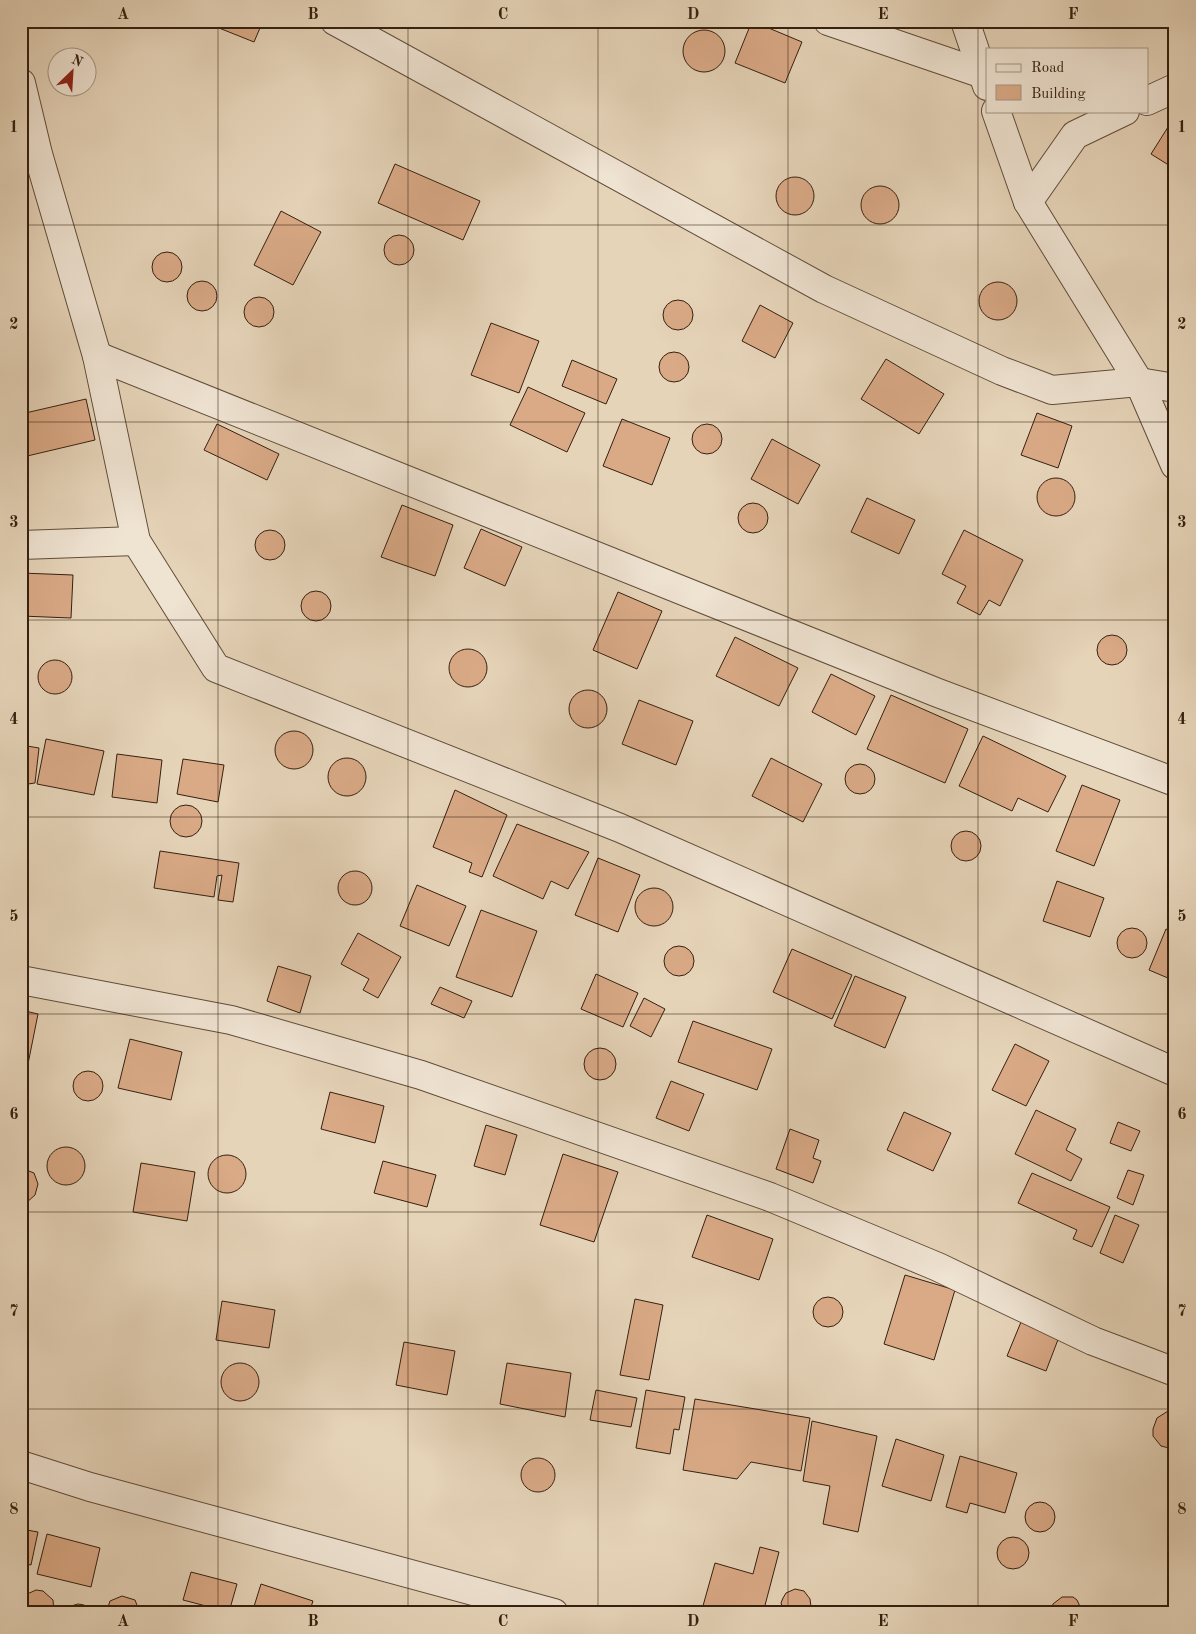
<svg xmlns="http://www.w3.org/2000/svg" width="1196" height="1634" font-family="'Old Standard TT',serif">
<rect width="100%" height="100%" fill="#e6d4b9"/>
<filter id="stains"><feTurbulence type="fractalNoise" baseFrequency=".004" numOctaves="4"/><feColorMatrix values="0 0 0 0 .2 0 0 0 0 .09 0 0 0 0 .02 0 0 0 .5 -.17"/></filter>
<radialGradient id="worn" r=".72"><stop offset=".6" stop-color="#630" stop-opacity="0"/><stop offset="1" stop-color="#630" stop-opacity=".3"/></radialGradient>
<g fill="#daaa87" stroke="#35200f">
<polygon points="210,21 263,21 254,42 209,24"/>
<polygon points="752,21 802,42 785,83 735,63"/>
<circle cx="704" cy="51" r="21"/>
<polygon points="1175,116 1175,169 1151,154"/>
<polygon points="395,164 480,201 463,240 378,203"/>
<circle cx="795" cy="196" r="19"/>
<circle cx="880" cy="205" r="19"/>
<polygon points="281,211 321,232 293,285 254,265"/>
<circle cx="399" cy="250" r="15"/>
<circle cx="167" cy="267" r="15"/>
<circle cx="202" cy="296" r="15"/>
<circle cx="998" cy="301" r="19"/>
<circle cx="259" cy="312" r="15"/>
<circle cx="678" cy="315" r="15"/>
<polygon points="760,305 793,323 775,358 742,341"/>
<polygon points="491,323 539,341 519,393 471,375"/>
<circle cx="674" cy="367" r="15"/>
<polygon points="886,359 944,394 919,434 861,399"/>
<polygon points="572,360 617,379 606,404 562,386"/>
<polygon points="528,387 585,413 567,452 510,425"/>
<polygon points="86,399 95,440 23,457 21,414"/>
<polygon points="1037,413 1072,426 1058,468 1021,455"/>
<polygon points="622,419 670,438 652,485 603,466"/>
<polygon points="217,424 279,454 267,480 204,450"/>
<circle cx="707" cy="439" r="15"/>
<polygon points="772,439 820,465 798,504 751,479"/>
<circle cx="1056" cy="497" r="19"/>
<polygon points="867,498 915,520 899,554 851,532"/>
<circle cx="753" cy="518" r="15"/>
<polygon points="402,505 453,525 435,576 381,557"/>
<polygon points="481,529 522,547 505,586 464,568"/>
<polygon points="964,530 1023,560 1000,606 989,600 980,615 957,603 966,586 942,574"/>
<circle cx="270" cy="545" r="15"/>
<polygon points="21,573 73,575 71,618 21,616"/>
<circle cx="316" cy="606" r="15"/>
<polygon points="618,592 662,611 637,669 593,650"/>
<circle cx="1112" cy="650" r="15"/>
<polygon points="735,637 798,668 779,706 716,676"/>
<circle cx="468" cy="668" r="19"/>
<circle cx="55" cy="677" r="17"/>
<polygon points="831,674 875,696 856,735 812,712"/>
<circle cx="588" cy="709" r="19"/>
<polygon points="891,695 968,729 945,783 867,749"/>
<polygon points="639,700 693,721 676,765 622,744"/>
<circle cx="294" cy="750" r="19"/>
<polygon points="983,736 1066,776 1048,812 1018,798 1012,811 959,786"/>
<polygon points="46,739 104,751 94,795 37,784"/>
<polygon points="21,745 39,748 35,783 21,785"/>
<polygon points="117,754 162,760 157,803 112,797"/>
<circle cx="347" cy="777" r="19"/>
<polygon points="771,758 822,784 803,822 752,796"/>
<polygon points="183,759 224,765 218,802 177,794"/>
<circle cx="860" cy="779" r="15"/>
<polygon points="1082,785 1120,800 1094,866 1056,851"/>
<polygon points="455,790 507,815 482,877 469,872 472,863 433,847"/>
<circle cx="186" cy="821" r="16"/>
<polygon points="517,824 589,852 568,889 551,881 543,899 493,876"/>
<circle cx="966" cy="846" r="15"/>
<polygon points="160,851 239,863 233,902 218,900 222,875 217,876 214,897 154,888"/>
<polygon points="598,858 640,875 618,932 575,915"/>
<circle cx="355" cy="888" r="17"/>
<polygon points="1057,881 1104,898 1090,937 1043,921"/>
<polygon points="417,885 466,906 449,946 400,926"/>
<circle cx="654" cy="907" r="19"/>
<polygon points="481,910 537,931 512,997 456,977"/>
<circle cx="1132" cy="943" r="15"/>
<polygon points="1166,929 1175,933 1175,981 1149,970"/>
<polygon points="358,933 401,957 378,998 363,990 369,979 341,964"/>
<circle cx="679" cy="961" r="15"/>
<polygon points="792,949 852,975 832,1019 773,992"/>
<polygon points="278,966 311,976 300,1013 267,1001"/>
<polygon points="596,974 638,993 623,1027 581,1009"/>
<polygon points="855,976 906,997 885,1048 834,1026"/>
<polygon points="440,987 472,1001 464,1018 431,1004"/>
<polygon points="644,998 665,1009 651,1037 630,1026"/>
<polygon points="21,1010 38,1014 25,1079 21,1079"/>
<polygon points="693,1021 772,1049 757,1090 678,1062"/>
<polygon points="130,1039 182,1052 171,1100 118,1088"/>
<polygon points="1015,1044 1049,1061 1026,1106 992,1090"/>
<circle cx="600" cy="1064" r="16"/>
<circle cx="88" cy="1086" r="15"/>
<polygon points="671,1081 704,1094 689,1131 656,1118"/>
<polygon points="330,1092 384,1106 375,1143 321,1129"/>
<polygon points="1036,1110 1076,1129 1066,1150 1082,1159 1071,1181 1015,1154"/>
<polygon points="904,1112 951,1133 933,1171 887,1150"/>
<polygon points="1118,1122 1140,1131 1131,1151 1110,1143"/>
<polygon points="486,1125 517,1135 505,1175 474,1166"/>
<polygon points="790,1129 819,1140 813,1158 821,1161 813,1183 776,1169"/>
<circle cx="66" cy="1166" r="19"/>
<polygon points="563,1154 618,1172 594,1242 540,1225"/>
<circle cx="227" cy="1174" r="19"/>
<polygon points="383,1161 436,1175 427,1207 374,1193"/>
<polygon points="141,1163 195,1172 187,1221 133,1212"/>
<polygon points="21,1168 34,1173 38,1184 35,1195 26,1203 21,1203"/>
<polygon points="1128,1170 1144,1175 1133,1205 1117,1198"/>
<polygon points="1032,1173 1110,1207 1092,1247 1073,1239 1077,1230 1018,1203"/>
<polygon points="707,1215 773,1239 759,1280 692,1257"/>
<polygon points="1115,1215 1139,1225 1123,1263 1100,1253"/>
<polygon points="1175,1251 1175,1277 1168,1267 1170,1256"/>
<polygon points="905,1275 955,1290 934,1360 884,1344"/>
<circle cx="828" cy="1312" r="15"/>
<polygon points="635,1299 663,1305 649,1380 620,1375"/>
<polygon points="222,1301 275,1310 269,1348 216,1340"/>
<polygon points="1021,1322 1059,1337 1046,1371 1007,1356"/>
<polygon points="404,1342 455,1351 447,1395 396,1385"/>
<circle cx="240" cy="1382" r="19"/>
<polygon points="507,1363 571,1373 565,1417 500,1404"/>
<polygon points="596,1390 637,1398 631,1427 590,1420"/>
<polygon points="646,1390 685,1397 679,1430 674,1429 670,1454 636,1448"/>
<polygon points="695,1399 810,1418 801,1471 751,1462 737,1479 683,1470"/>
<polygon points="1168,1411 1175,1411 1175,1449 1173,1449 1161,1446 1153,1436 1153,1429 1157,1418"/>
<polygon points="812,1421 877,1436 858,1532 823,1524 830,1486 803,1481"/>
<polygon points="896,1439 944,1455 931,1501 882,1486"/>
<polygon points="960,1456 1017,1473 1005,1513 970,1503 967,1513 946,1507"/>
<circle cx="538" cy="1475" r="17"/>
<circle cx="1040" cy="1517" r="15"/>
<polygon points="21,1529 38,1532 31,1565 21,1563"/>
<polygon points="47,1534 100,1548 91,1587 37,1574"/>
<circle cx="1013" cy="1553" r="16"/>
<polygon points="760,1547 779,1552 763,1613 701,1613 715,1563 753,1574"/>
<polygon points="191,1572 237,1584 229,1612 183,1600"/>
<polygon points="261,1584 313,1601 309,1613 252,1613"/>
<polygon points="795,1589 804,1591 810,1599 811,1607 808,1613 784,1612 781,1603 783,1598 786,1593"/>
<polygon points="36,1590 43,1591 53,1600 54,1613 21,1613 21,1601 25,1595"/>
<polygon points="122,1596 135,1600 140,1613 106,1613 110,1601"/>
<polygon points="1062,1597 1073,1597 1077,1600 1083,1613 1050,1613 1053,1604"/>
<polygon points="78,1604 84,1605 94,1613 64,1613 71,1606"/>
</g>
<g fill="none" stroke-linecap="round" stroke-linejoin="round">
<defs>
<g id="street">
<polyline points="335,21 824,289 1002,371 1052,390 1139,382 1175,388"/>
<polyline points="828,21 983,74"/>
<polyline points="965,21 987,86"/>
<polyline points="21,83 38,154 97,356 136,541 216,668 620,828 1175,1072"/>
<polyline points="1147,101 1175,88"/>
<polyline points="996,111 1028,202 1139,382 1175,465"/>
<polyline points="1028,202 1075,135 1125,111"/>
<polyline points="97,356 938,693 1175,782"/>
<polyline points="21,545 136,541"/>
<polyline points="21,980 231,1020 421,1075 770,1197 938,1267 1093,1341 1175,1372"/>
<polyline points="21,1465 90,1487 554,1613"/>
</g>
</defs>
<use href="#street" stroke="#614d3a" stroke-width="30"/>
<use href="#street" stroke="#efe3d2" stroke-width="28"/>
</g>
<path fill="none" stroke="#35200f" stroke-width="1" stroke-opacity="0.55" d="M 218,21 L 218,1613M 408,21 L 408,1613M 598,21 L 598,1613M 788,21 L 788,1613M 978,21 L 978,1613M 21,225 L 1175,225M 21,422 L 1175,422M 21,620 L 1175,620M 21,817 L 1175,817M 21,1014 L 1175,1014M 21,1212 L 1175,1212M 21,1409 L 1175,1409"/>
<rect width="1196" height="1634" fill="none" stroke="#e6d4b9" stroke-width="55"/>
<rect x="986" y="48" width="162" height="65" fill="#efe3d2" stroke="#a59584"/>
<rect x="996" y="64" width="25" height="8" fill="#efe3d2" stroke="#a59584"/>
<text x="1031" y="72" font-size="15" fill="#35200f">Road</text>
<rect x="996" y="85" width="25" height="15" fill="#daaa87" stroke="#a59584"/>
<text x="1031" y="98" font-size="15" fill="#35200f">Building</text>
<g transform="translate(72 72) rotate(25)"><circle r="24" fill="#efe3d2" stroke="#a59584"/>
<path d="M0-4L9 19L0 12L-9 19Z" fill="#8f2418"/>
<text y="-8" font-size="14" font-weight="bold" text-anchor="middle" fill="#35200f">N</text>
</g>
<rect x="28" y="28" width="1140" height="1578" fill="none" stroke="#35200f" stroke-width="2"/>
<g font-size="16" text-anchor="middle" font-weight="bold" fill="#35200f">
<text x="123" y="19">A</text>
<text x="313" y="19">B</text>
<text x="503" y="19">C</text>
<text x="693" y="19">D</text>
<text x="883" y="19">E</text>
<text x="1073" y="19">F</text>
<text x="14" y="132">1</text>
<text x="1182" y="132">1</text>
<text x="14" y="329">2</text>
<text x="1182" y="329">2</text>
<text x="14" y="527">3</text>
<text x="1182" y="527">3</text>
<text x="14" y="724">4</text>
<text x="1182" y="724">4</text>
<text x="14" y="921">5</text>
<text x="1182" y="921">5</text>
<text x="14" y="1119">6</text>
<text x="1182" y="1119">6</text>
<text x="14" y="1316">7</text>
<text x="1182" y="1316">7</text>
<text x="14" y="1514">8</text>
<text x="1182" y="1514">8</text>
<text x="123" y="1626">A</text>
<text x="313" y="1626">B</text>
<text x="503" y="1626">C</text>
<text x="693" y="1626">D</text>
<text x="883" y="1626">E</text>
<text x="1073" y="1626">F</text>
</g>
<rect width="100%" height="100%" filter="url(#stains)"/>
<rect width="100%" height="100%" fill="url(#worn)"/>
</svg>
